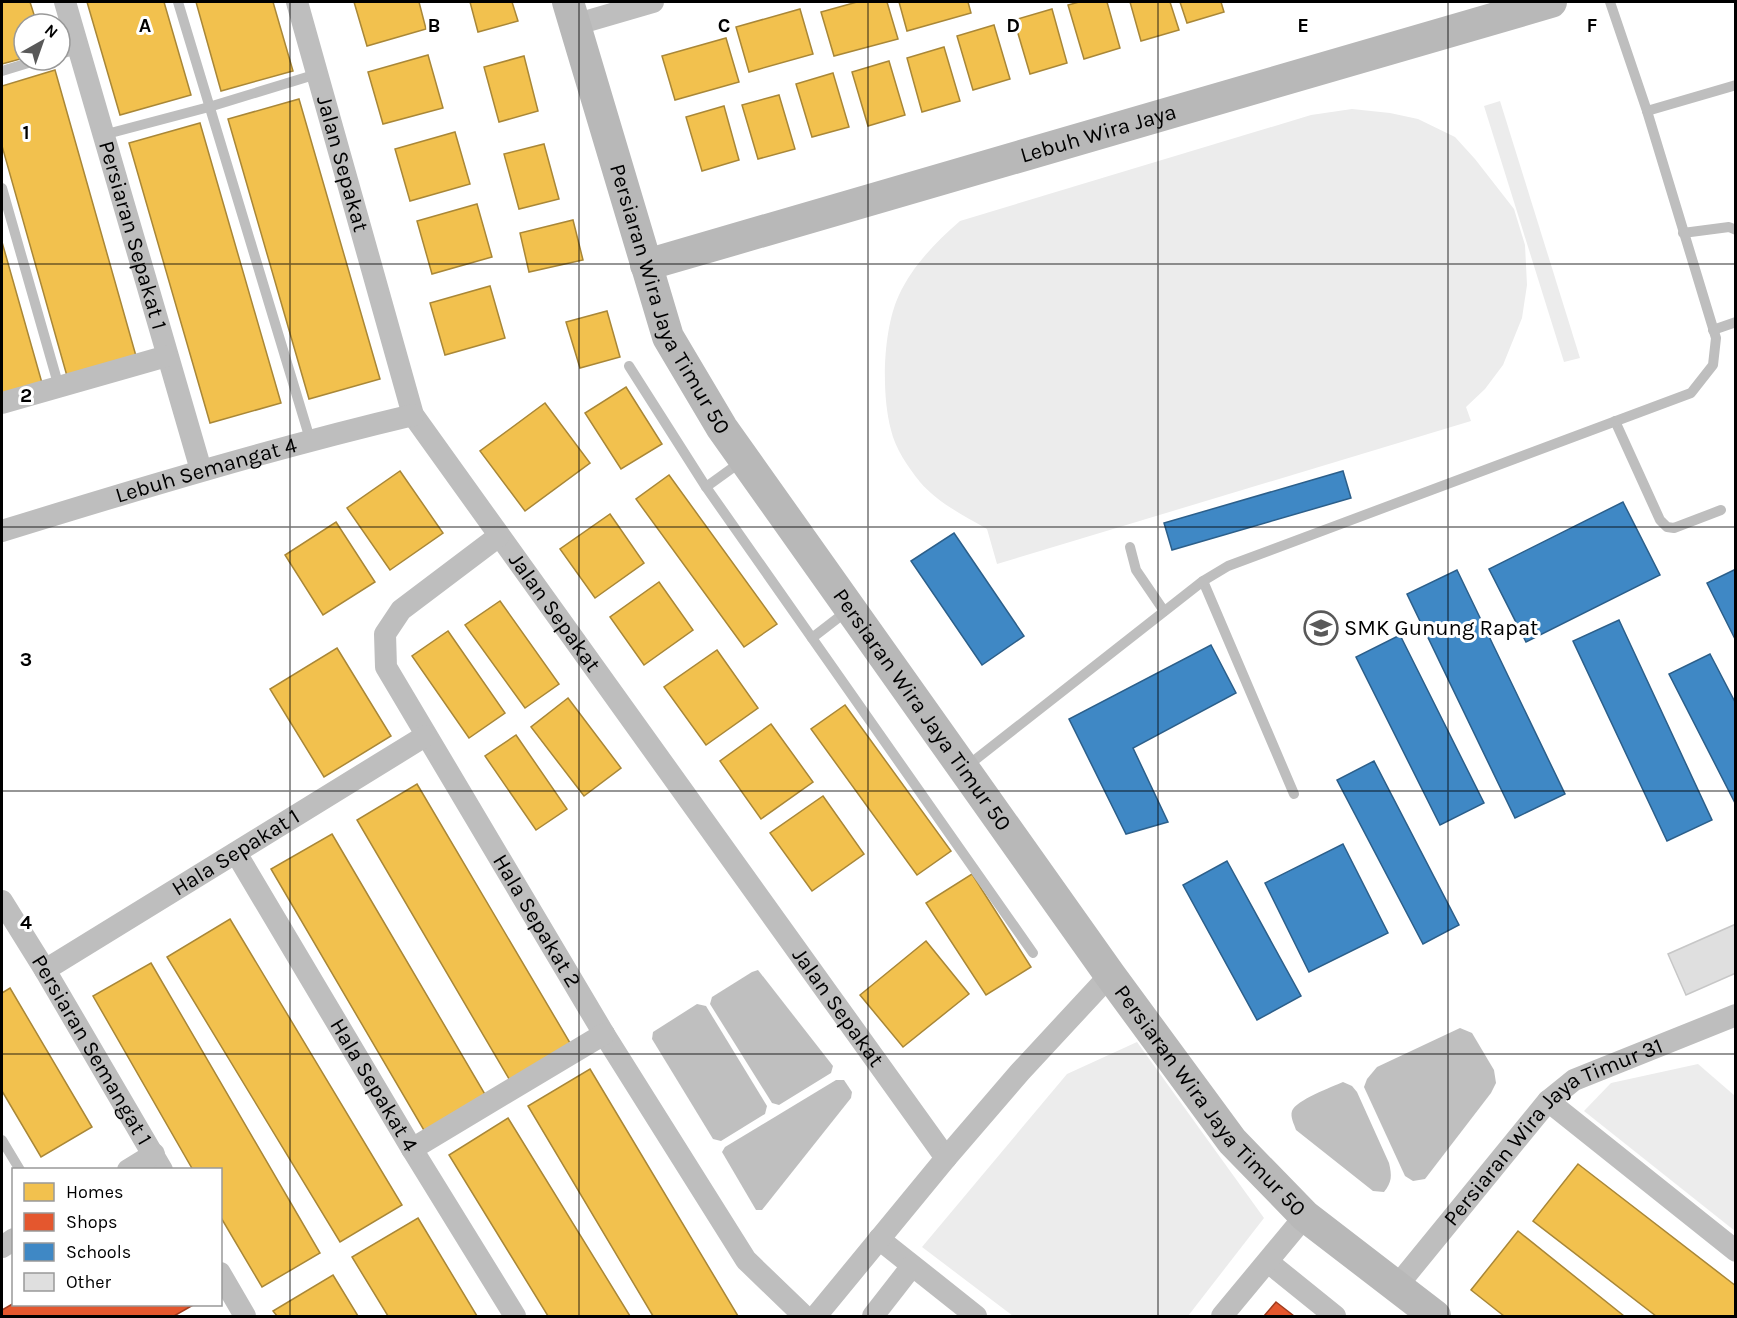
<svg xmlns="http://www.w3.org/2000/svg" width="1737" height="1318" font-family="Karla,sans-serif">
<rect width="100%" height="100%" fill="#fff"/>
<g fill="#ececec">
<polygon points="1500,101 1580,358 1564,362 1484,106"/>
<path d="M 1352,109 L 1390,113 L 1418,119 L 1455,137 L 1475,159 L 1514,209 L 1525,245 L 1527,285 L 1522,318 L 1503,365 L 1485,389 L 1466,407 L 1471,421 L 997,564 L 987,529 C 963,515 938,503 920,482 C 908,467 895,448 891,430 C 881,393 883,329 899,295 C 913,265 936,242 960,221 L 1311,115 Z"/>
<polygon points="1137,1042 1264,1218 1188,1316 1013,1316 922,1247 1067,1074"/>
<polygon points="1698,1064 1735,1096 1735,1231 1584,1111 1611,1083"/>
</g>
<g fill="#bfbfbf">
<polygon points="758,970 833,1066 831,1073 779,1105 772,1103 710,1004 712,997 752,972"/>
<polygon points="697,1004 706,1006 767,1106 765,1114 721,1141 713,1139 652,1039 653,1032"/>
<polygon points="1460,1028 1472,1033 1494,1070 1496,1083 1491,1093 1425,1179 1413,1181 1405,1176 1364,1087 1367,1079 1377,1067"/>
<polygon points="836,1080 844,1080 852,1092 851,1098 762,1210 756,1210 722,1152 725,1147"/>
<path d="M 1343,1082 L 1352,1086 L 1357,1092 L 1389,1163 C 1392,1176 1392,1182 1384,1192 L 1373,1191 L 1296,1130 C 1294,1124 1290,1117 1292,1111 C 1296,1100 1332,1087 1343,1082 Z"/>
</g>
<g fill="#f2c14e" stroke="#a98737" stroke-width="1.5">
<polygon points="2,2 30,2 37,24 24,24 24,58 2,64"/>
<polygon points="87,2 164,2 191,95 120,115"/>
<polygon points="196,2 273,2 293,71 221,91"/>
<polygon points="354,2 419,2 426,29 367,46"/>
<polygon points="470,2 512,2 518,21 478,32"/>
<polygon points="857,2 887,2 898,39 834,56 821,12"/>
<polygon points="899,2 968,2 971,13 907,31"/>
<polygon points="1079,2 1107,2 1120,48 1084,59 1068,5"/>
<polygon points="1130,2 1170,2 1179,30 1141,41"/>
<polygon points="1180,2 1221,2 1224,12 1187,23"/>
<polygon points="800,9 813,54 749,72 736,27"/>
<polygon points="1052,9 1067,63 1030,74 1014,20"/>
<polygon points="994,25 1010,79 973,90 957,36"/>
<polygon points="726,38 739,82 675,100 662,56"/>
<polygon points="944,47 960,101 922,112 907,58"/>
<polygon points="428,55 443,108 383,124 368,72"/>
<polygon points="524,56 538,111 499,122 484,67"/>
<polygon points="889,61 905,115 868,126 852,72"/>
<polygon points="55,70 136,356 67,376 2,146 2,86"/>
<polygon points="833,73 849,127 812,137 796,84"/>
<polygon points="779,95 795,149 758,159 742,105"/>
<polygon points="299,99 380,379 309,399 228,119"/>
<polygon points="724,106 739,160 702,171 686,117"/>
<polygon points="200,123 281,403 210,423 129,143"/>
<polygon points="455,132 470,184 410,201 395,149"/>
<polygon points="544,144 559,199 519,209 504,154"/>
<polygon points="477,204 492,257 432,274 417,221"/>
<polygon points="573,220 583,260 529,272 520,233"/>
<polygon points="2,242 42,383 2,395"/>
<polygon points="490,286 505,338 445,355 430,303"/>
<polygon points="607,311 620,357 580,368 566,322"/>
<polygon points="626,387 662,444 621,469 585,413"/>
<polygon points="545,403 590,463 525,511 480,451"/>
<polygon points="400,471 443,533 390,570 347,508"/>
<polygon points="669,475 777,624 744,647 636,499"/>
<polygon points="610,514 644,563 595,598 560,549"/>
<polygon points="336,522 375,582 323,615 285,555"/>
<polygon points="659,582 693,630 644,665 610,617"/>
<polygon points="500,601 559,684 525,708 465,625"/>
<polygon points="448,631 505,713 469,738 412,656"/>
<polygon points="337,648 391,736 324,777 270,689"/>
<polygon points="717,650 758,708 706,745 664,687"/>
<polygon points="568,698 621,768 584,796 531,727"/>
<polygon points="845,705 951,851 917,875 811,729"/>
<polygon points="771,724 813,782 761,819 720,761"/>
<polygon points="516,735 567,809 536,830 485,756"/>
<polygon points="417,784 573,1048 512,1084 357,820"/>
<polygon points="823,796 864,854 812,891 770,833"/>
<polygon points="332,834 486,1096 425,1132 271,869"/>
<polygon points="972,874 1031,967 986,995 926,903"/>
<polygon points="230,919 402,1205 340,1242 167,957"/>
<polygon points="926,941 969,994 903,1047 860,995"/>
<polygon points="151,963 320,1253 262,1287 220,1216 220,1170 193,1170 93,996"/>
<polygon points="10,988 92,1127 41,1157 2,1091 2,993"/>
<polygon points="590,1069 738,1316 653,1316 528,1106"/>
<polygon points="508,1118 630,1316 548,1316 449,1155"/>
<polygon points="1578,1164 1736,1286 1736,1316 1656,1316 1533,1221"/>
<polygon points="418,1218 477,1316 388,1316 352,1257"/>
<polygon points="1518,1231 1624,1316 1504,1316 1471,1290"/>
<polygon points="333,1275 358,1316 277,1316 273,1311"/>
</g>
<g fill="#e4572e" stroke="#a03d20" stroke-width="1.5">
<polygon points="1276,1302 1294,1316 1264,1316"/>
<polygon points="14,1303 14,1304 195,1304 174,1316 2,1316 2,1310"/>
</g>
<g fill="#3f88c5" stroke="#2c5f8a" stroke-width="1.5">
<polygon points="1343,471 1351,498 1172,550 1164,523"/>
<polygon points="1623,502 1660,575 1526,642 1489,569"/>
<polygon points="954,533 1024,636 982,665 911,561"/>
<polygon points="1736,569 1736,641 1707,583"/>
<polygon points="1457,570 1565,794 1515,818 1407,594"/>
<polygon points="1619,620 1712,820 1667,841 1573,641"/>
<polygon points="1400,635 1484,803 1440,825 1356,657"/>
<polygon points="1211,645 1236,693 1133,748 1168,822 1126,834 1069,719"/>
<polygon points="1710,654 1736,704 1736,805 1669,674"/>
<polygon points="1374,761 1459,925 1423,944 1337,780"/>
<polygon points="1343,844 1388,933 1309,972 1265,883"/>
<polygon points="1227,861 1301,996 1257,1020 1183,885"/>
</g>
<polygon fill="#dfdfdf" stroke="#c7c7c7" stroke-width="1.5" points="1736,924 1736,973 1686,995 1668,954"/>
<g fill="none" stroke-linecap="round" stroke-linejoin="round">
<g stroke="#bebebe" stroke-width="10">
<polyline points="178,2 310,439"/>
<polyline points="60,54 78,49"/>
<polyline points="2,71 38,60"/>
<polyline points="1647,111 1736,85"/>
<polyline points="103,135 209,107 317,74"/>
<polyline points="2,188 59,387"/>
<polyline points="1683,233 1729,227 1736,230"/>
<polyline points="1713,330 1736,322"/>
<polyline points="629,366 706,487 1033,953"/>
<polyline points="1615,421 1660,520 1667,527 1674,528 1721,510"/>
<polyline points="706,487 742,461"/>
<polyline points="1130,547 1136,570 1164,611"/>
<polyline points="1203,581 1294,794"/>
<polyline points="812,638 847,611"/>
<polyline points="966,767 1203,581 1228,566 1691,393 1713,365 1716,338 1647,111 1610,2"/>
<polyline points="2,1140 20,1170"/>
</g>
<g stroke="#bebebe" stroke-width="22">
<path id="s1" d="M 65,2 L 201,470"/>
<path id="s2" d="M 297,2 L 413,415 L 946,1158"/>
<polyline points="574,25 653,2"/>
<polyline points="2,403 167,356"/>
<path id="s3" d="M 2,531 C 138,489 274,448 413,415"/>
<path id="s4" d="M 499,536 L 401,610 L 385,634 L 386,667 L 604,1034 L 746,1260 L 804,1316"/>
<path id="s5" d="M 236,853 L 412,1149 L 515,1316"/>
<path id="s6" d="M 2,901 L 45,970 L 162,1170"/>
<path id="s7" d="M 45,970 L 425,736"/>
<polyline points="1548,1101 1736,1251"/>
<polyline points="412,1149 604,1034"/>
<polyline points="128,1170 154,1154"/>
<polyline points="879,1239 976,1316"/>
<polyline points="2,1247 14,1239"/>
<polyline points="1268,1262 1335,1316"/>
<polyline points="220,1273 245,1316"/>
<path id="s8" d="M 1397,1286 L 1548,1101 L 1574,1080 L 1736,1015"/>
<polyline points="816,1316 946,1158 1020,1072 1110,975"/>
<polyline points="873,1316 912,1266"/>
<polyline points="1222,1316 1305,1216"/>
</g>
<g stroke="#b8b8b8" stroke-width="32">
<path id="s9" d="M 568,2 L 668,337 L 722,428 L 1110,975 L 1232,1141 L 1305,1216 L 1435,1316"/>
<path id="s10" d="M 646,265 L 1551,2"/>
</g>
</g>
<path fill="none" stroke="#000" stroke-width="1.5" stroke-opacity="0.55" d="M 290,2 L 290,1316M 579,2 L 579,1316M 868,2 L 868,1316M 1158,2 L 1158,1316M 1448,2 L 1448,1316M 2,264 L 1736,264M 2,527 L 1736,527M 2,791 L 1736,791M 2,1054 L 1736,1054"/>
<defs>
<symbol id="school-ring" viewBox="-11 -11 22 22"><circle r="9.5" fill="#fff" stroke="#595959" stroke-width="1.5"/><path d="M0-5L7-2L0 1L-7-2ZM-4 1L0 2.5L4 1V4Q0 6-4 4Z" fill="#595959"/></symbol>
</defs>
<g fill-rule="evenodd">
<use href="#school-ring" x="1302" y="609" width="38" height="38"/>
</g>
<g text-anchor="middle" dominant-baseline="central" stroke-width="6" stroke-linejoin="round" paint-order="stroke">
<g font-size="22" fill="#000" stroke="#fff">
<text stroke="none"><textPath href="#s10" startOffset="471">Lebuh Wira Jaya</textPath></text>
<text stroke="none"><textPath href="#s2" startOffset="168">Jalan Sepakat</textPath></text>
<text stroke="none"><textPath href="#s1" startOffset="243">Persiaran Sepakat 1</textPath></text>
<text stroke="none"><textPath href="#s9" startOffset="315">Persiaran Wira Jaya Timur 50</textPath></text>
<text stroke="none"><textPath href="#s3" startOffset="213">Lebuh Semangat 4</textPath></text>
<text stroke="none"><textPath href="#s2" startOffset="672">Jalan Sepakat</textPath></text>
<text stroke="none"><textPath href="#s9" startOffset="801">Persiaran Wira Jaya Timur 50</textPath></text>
<text stroke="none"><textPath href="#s7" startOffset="224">Hala Sepakat 1</textPath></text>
<text stroke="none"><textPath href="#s4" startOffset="480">Hala Sepakat 2</textPath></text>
<text stroke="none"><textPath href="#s2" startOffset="1158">Jalan Sepakat</textPath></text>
<text stroke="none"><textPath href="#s6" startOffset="174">Persiaran Semangat 1</textPath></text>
<text stroke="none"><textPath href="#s5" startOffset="270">Hala Sepakat 4</textPath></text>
<text stroke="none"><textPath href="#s9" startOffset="1287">Persiaran Wira Jaya Timur 50</textPath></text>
<text stroke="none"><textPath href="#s8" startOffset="224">Persiaran Wira Jaya Timur 31</textPath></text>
</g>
<g font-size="22" fill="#000" stroke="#fff" text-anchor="start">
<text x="1344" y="628">SMK Gunung Rapat</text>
</g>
</g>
<g font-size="20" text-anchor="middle" font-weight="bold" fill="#000" stroke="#fff" stroke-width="6" stroke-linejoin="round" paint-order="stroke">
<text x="145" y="32">A</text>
<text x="434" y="32">B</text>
<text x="724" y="32">C</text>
<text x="1013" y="32">D</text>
<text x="1303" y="32">E</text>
<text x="1592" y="32">F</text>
<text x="26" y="139">1</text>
<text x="26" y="402">2</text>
<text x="26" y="666">3</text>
<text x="26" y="929">4</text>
</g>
<rect width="1737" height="1318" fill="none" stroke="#000000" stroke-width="6"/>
<rect x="12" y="1168" width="210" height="138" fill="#ffffff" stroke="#999999" stroke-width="1.5"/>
<rect x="24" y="1183" width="30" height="18" fill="#f2c14e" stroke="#999999" stroke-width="1.5"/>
<text x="66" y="1198" font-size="18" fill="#000000">Homes</text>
<rect x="24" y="1213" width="30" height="18" fill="#e4572e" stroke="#999999" stroke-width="1.5"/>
<text x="66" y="1228" font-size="18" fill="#000000">Shops</text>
<rect x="24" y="1243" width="30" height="18" fill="#3f88c5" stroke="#999999" stroke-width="1.5"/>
<text x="66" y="1258" font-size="18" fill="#000000">Schools</text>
<rect x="24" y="1273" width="30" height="18" fill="#dfdfdf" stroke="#999999" stroke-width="1.5"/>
<text x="66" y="1288" font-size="18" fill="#000000">Other</text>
<g transform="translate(42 42) rotate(40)"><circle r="28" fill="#ffffff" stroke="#999999" stroke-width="1.5"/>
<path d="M0-4.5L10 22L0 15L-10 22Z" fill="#595959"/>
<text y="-9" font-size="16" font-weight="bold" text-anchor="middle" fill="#000000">N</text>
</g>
</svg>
